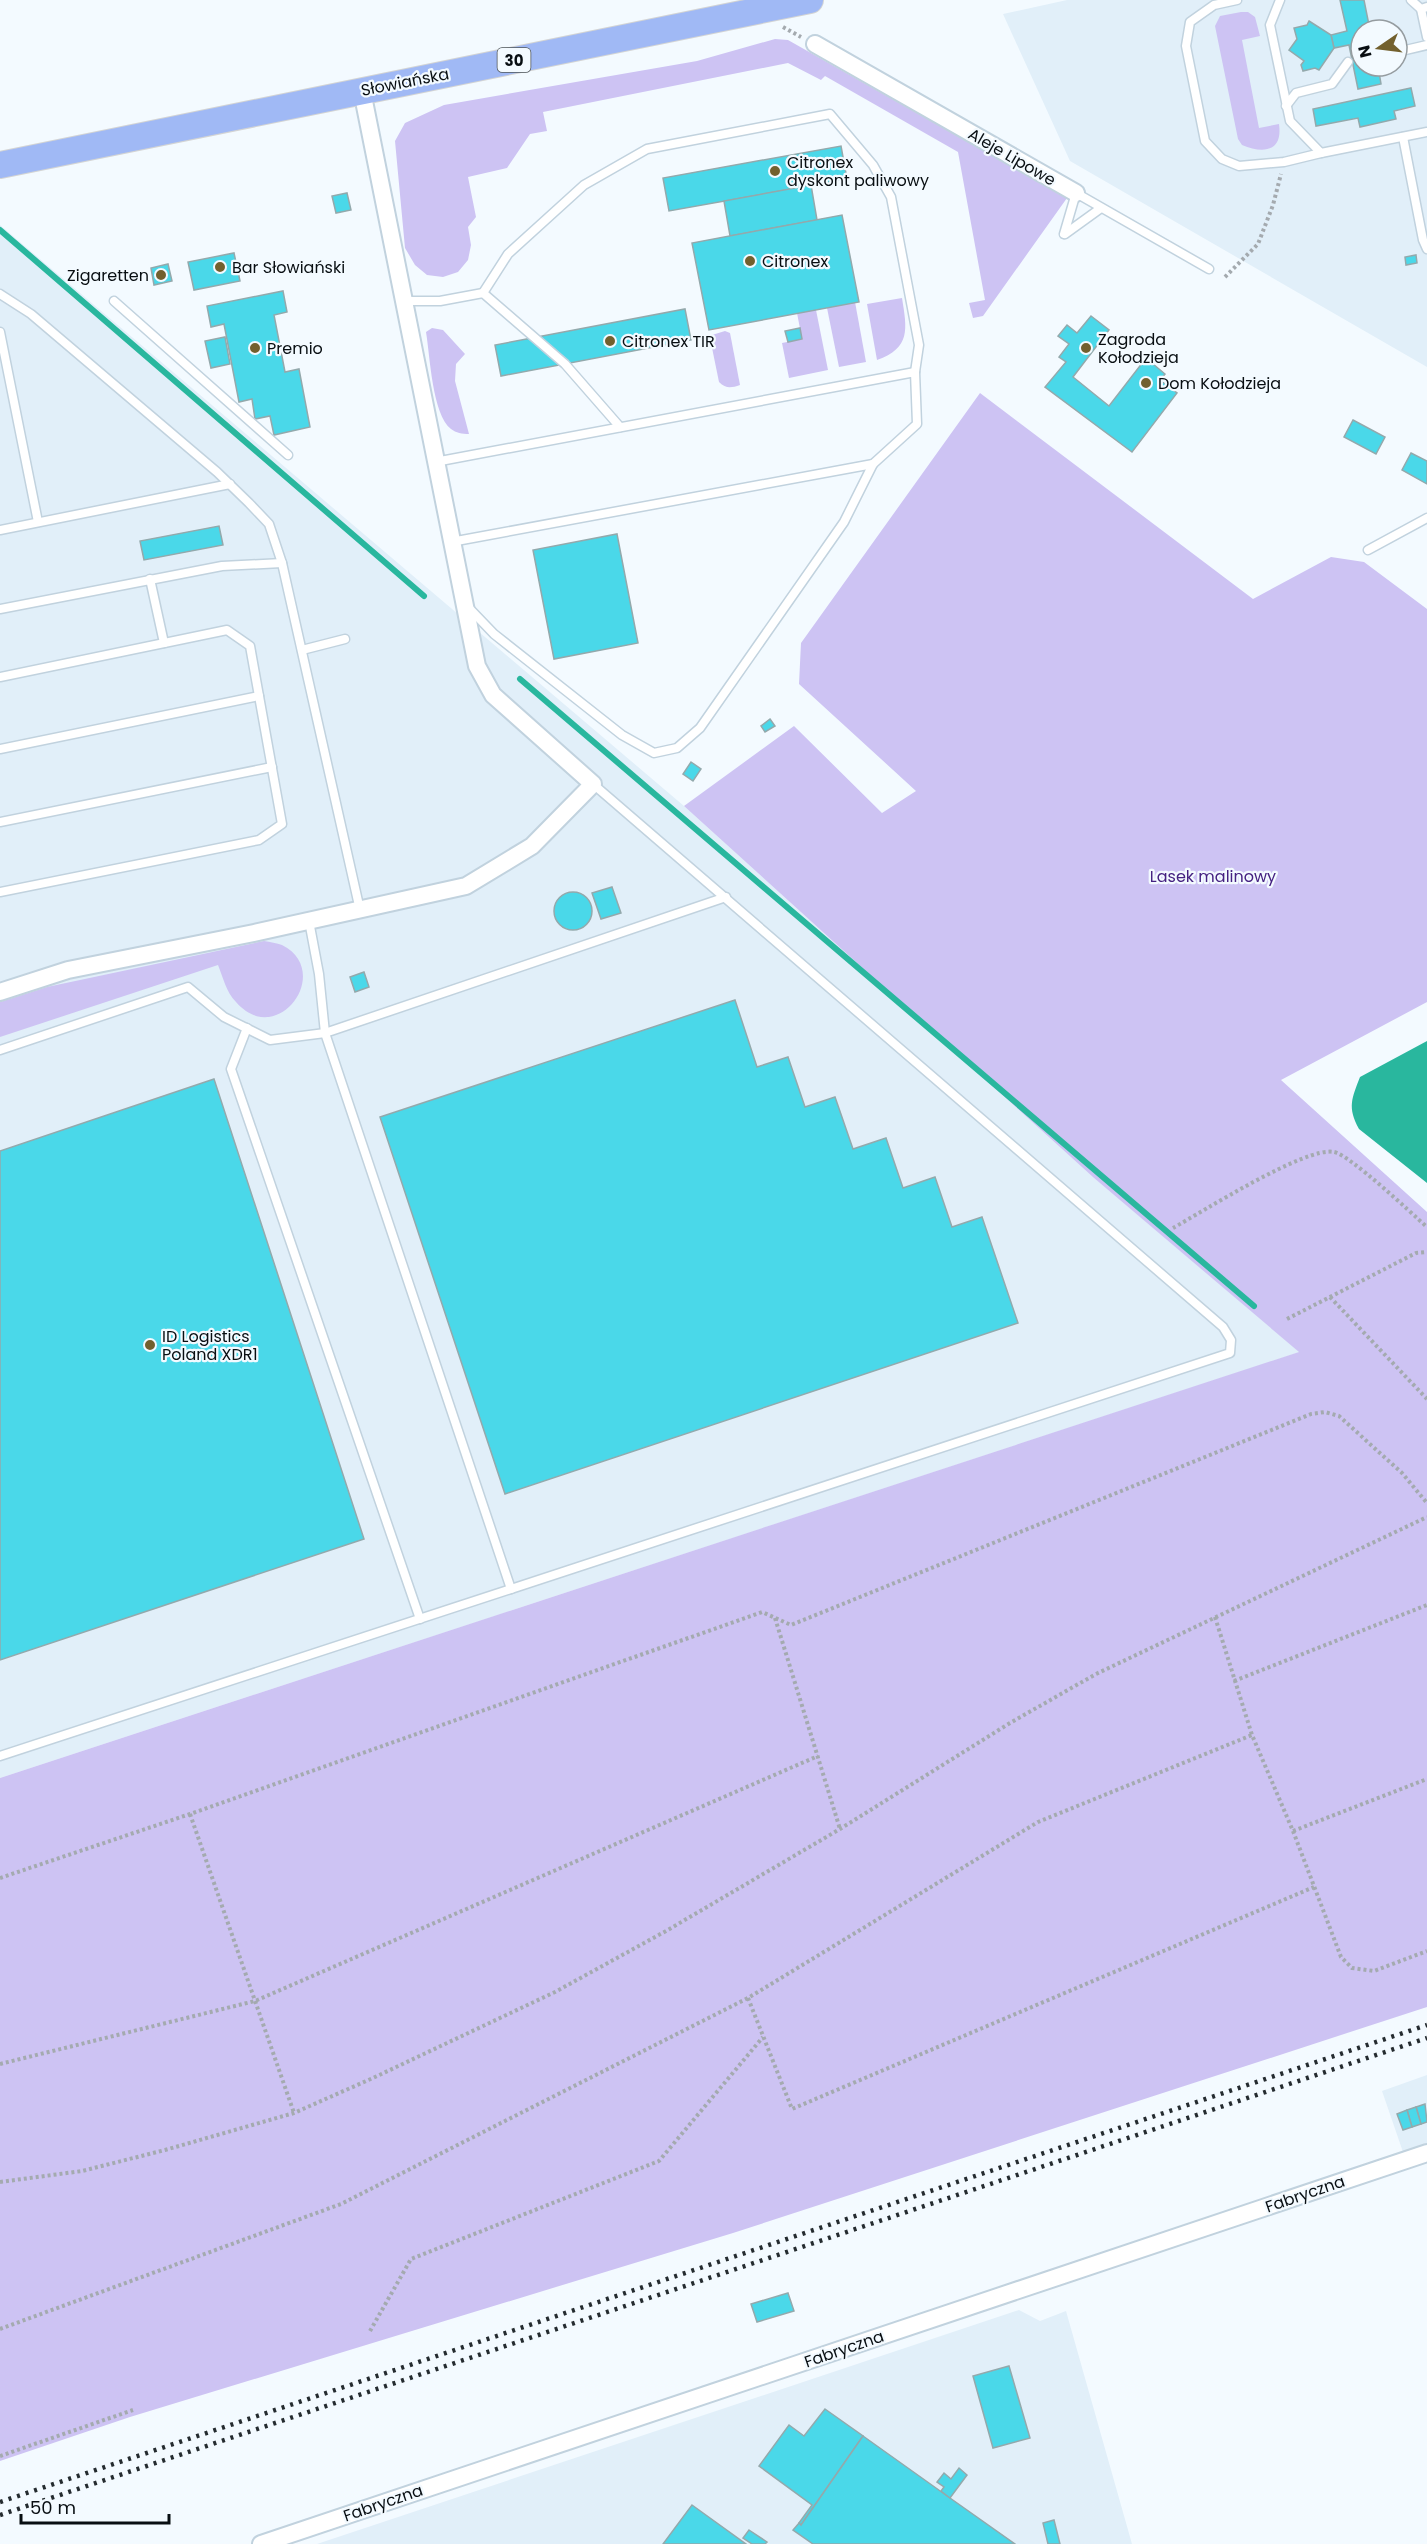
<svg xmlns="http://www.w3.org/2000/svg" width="1427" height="2544" font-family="Poppins,sans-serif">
<rect width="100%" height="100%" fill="#f3faff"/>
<g fill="#e1eff9" fill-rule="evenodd">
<path d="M 1067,0 L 1427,0 L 1427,367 L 1070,161 L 1003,14 ZM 1361,30 L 1397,30 L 1397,66 L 1361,66 Z"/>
<polygon points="0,225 684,806 1094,1178 1300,1352 0,1778"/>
<polygon points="1427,2075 1427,2144 1403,2152 1382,2091"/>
<polygon points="1019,2310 1040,2321 1066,2311 1132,2544 317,2544"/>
</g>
<g fill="#cdc3f3">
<path d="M 1241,12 L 1248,12 L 1255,17 L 1260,36 L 1242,40 L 1259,128 L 1279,124 C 1283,152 1263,154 1242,145 L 1238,139 L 1215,26 L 1220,16 Z"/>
<polygon points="775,39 788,40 1067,198 983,316 973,318 969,303 985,300 958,152 825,76 821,80 788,63 543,112 547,131 530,134 507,168 468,177 476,217 468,227 471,245 468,260 458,272 443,277 427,275 415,265 405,248 395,141 405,123 444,105 697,61"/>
<path d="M 902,298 C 907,329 911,348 877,360 L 867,304 Z"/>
<polygon points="855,302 866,362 839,367 827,308"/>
<polygon points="816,310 828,370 789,378 782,343 802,339 797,313"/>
<path d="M 432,328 L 443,330 L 465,354 L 456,364 L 455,381 L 469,434 C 462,434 456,433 451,429 C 432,414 430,355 426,332 Z"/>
<path d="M 725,331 L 730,333 L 740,385 C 731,388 726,389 719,382 L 710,338 L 712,335 Z"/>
<polygon points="980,393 1253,599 1331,557 1364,562 1427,609 1427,1002 1281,1080 1427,1212 1427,2007 733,2233 130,2417 0,2461 0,1778 1299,1352 1094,1178 684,806 794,726 882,813 916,791 799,684 801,643"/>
<path d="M 264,941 C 270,942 277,943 282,945 C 334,971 278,1050 236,1002 C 226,992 223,977 218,965 L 0,1037 L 0,1002 L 47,987 Z"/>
</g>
<path fill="#29b79e" d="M 1427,1041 L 1427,1183 L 1359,1129 C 1347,1107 1352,1098 1360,1077 Z"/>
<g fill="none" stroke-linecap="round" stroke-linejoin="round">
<g stroke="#29b79e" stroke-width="6">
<polyline points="0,230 424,596"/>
<polyline points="520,679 1254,1306"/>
</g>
</g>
<g fill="#4ad8e9" stroke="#93a9ac" stroke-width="1.5">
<polygon points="1340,0 1364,0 1370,30 1361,30 1361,66 1378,66 1381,84 1358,89 1349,45 1334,48 1331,35 1347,31"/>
<polygon points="1309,21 1331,35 1334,48 1319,70 1315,68 1303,71 1301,65 1304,61 1289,50 1297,39 1294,28 1307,25"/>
<polygon points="1411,88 1415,106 1394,111 1396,119 1360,127 1358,118 1316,126 1313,109"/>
<polygon points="841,146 847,179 669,211 663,178"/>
<polygon points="811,185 817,220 730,236 724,201"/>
<polygon points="347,193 351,210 336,213 332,196"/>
<polygon points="842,215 859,302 709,330 692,243"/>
<polygon points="234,253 240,281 194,290 188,262"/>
<polygon points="1416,255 1417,263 1406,265 1405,257"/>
<polygon points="168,264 172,281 154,285 151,268"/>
<polygon points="283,291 287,312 274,315 285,372 299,369 310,427 274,435 270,416 255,419 252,399 239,402 224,324 211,327 207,306"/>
<polygon points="685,309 691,340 501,376 495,345"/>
<polygon points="1091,316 1109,330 1073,377 1109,406 1146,358 1165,374 1160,380 1177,393 1132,452 1045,387 1066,362 1059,357 1069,344 1058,336 1067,325 1077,333"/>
<polygon points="800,328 802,339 788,342 785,331"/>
<polygon points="225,337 230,364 211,368 205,341"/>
<polygon points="1353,420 1385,437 1376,454 1344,437"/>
<polygon points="1411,453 1427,461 1427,484 1402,470"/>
<polygon points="219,526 223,545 144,560 140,541"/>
<polygon points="617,534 638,643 554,659 533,550"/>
<polygon points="770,719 775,726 765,732 761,726"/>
<polygon points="691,762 701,769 693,781 683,774"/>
<polygon points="612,887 621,913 601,919 592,893"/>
<circle cx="573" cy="911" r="19"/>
<polygon points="364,972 369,987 355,992 350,977"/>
<polygon points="735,1000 757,1067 788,1057 805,1107 835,1097 853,1149 886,1138 903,1188 935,1177 952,1227 982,1217 1018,1323 505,1494 380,1117"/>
<polygon points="214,1079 364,1539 0,1660 0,1151"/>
<polygon points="1425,2104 1427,2122 1421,2124 1416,2107"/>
<polygon points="1416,2107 1421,2124 1412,2127 1407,2110"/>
<polygon points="1407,2110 1412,2127 1403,2130 1397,2114"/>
<polygon points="788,2293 794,2311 757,2322 751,2304"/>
<polygon points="1009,2366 1030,2438 993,2448 973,2376"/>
<polygon points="825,2409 863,2436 801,2525 799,2523 812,2505 759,2466 789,2425 804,2436"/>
<polygon points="863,2436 950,2498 1015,2544 813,2544 793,2530 799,2523 801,2525"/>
<polygon points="959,2468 967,2475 950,2498 941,2491 944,2487 937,2482 944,2473 951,2479"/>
<polygon points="692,2505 746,2544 663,2544"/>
<polygon points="1054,2520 1060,2544 1048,2544 1043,2523"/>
<polygon points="749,2530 767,2542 765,2544 752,2544 743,2538"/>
</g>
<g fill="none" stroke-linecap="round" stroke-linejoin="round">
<defs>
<g id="lane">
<polyline points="1237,0 1214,5 1190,22 1186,46 1205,141 1222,159 1239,166 1284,162 1321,153"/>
<polyline points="1280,0 1270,25 1290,121 1321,153 1427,132"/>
<polyline points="1411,0 1421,9 1427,7"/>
<polyline points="1421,9 1427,37"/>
<polyline points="1397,52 1427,45"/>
<polyline points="1286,106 1296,93 1332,84 1348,62"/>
<polyline points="1403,137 1423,240 1427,249"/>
<polyline points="1064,234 1076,193 1209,269"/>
<polyline points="1065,234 1101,208"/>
<polyline points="483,293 508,254 584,185 647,149 830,114 873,165 891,197 919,345 915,372"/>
<polyline points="0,294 31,314 217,472 249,503 269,524 282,563 360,910"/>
<polyline points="114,301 288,455"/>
<polyline points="403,301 440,301 483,293 565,364 620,427"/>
<polyline points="0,332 38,522"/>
<polyline points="435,462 915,372 917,424 873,464 451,542"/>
<polyline points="0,530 230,484"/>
<polyline points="1368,550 1427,518"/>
<polyline points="150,579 164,643"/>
<polyline points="469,608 494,634 622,735 654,753 677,748 700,728 844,522 873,464"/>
<polyline points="0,609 222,566 282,563"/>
<polyline points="302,650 345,639"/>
<polyline points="0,677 227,630 250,646 282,824 259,840 0,892"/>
<polyline points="0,749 259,696"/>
<polyline points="0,822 272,767"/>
<polyline points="247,1028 231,1069 420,1619"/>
<polyline points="0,1050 188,987 224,1017 270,1040 325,1033 726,897"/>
<polyline points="511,1589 1230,1353 1231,1340 1223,1327 593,784"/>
<polyline points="0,1756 511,1589 325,1033 319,974 309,921"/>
</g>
<g id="street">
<polyline points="815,44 1076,193"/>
<polyline points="0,992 68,970 254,933 466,886 532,846 593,784 493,695 477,666 362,91"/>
<polyline points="261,2544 1427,2153"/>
</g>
<polyline id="primary" points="0,165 810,0"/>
</defs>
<use href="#lane" stroke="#c1d2de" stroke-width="11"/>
<use href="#street" stroke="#c1d2de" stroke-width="20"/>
<use href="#primary" stroke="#d3d4d4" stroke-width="28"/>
<g stroke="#a4aaaf" stroke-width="4" stroke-dasharray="3 3" stroke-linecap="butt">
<polyline points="783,27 801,37"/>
<polyline points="1225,277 1258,244 1273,205 1281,174"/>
<path d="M 1173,1228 C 1202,1212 1306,1146 1334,1152 C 1350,1155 1411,1213 1427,1227"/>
<polyline points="1330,1297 1427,1399"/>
<polyline points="1287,1319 1416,1253 1427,1252"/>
<polyline points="1215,1617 1252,1735 1293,1831 1341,1957 1352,1968 1374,1971 1427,1951"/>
<polyline points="775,1618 840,1829"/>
<polyline points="1234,1681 1427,1605"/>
<polyline points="190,1814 294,2113"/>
<polyline points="1293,1831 1427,1779"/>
<polyline points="0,1878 190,1814 762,1612 791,1625 1311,1414 1325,1412 1339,1416 1402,1473 1427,1503"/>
<polyline points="748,1998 792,2109 1314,1887"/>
<polyline points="0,2064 255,2001 818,1756"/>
<polyline points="0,2182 82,2171 165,2150 294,2113 373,2078 555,1992 666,1931 840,1829 1010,1723 1096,1674 1427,1517"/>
<polyline points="0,2329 341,2204 748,1998 1038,1822 1252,1735"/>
<polyline points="370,2331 411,2259 659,2161 763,2037"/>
<polyline points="0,2456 133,2410"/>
</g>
<use href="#lane" stroke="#fff" stroke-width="8"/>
<use href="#street" stroke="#fff" stroke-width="16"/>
<use href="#primary" stroke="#a0b9f5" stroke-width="26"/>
<g stroke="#242b2f" stroke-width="4.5" stroke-dasharray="3 6" stroke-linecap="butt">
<polyline points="0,2502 1427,2025"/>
<polyline points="0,2515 1427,2038"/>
</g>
</g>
<g fill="#72602e" stroke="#f3faff" stroke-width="2">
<circle cx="775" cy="171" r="6"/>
<circle cx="750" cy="261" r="6"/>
<circle cx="220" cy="267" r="6"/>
<circle cx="161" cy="275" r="6"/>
<circle cx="610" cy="341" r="6"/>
<circle cx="255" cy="348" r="6"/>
<circle cx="1086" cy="348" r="6"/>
<circle cx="1146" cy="383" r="6"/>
<circle cx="150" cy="1345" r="6"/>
</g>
<g text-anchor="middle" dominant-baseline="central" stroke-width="4.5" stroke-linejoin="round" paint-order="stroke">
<rect fill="#f3faff" stroke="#4e5559" stroke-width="1.5" x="497.5" y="48" width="33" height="24" rx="4.5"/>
<g font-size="15" font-weight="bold" fill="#080e12">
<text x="514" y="60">30</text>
</g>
<g font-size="16" fill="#080e12" stroke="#f3faff">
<text transform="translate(405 82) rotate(-11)">Słowiańska</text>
<text transform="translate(1012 157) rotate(30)">Aleje Lipowe</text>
<text transform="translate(1305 2194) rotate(-19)">Fabryczna</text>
<text transform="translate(844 2349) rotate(-19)">Fabryczna</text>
<text transform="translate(383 2503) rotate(-19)">Fabryczna</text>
</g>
<g font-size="16" fill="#080e12" stroke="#f3faff" text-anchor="start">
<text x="787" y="162">Citronex<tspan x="787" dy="18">dyskont paliwowy</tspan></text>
<text x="762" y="261">Citronex</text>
<text x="232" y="267">Bar Słowiański</text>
<text x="149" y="275" text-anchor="end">Zigaretten</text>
<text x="1098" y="339">Zagroda<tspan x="1098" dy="18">Kołodzieja</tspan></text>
<text x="622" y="341">Citronex TIR</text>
<text x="267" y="348">Premio</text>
<text x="1158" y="383">Dom Kołodzieja</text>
<text x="162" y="1336">ID Logistics<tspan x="162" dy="18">Poland XDR1</tspan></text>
</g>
<g font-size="16" fill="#452181" stroke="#f3faff">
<text x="1213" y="876">Lasek malinowy</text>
</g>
</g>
<g transform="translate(1379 48) rotate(256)"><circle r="28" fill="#f3faff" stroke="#959ca0" stroke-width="1.5"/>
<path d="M0-4.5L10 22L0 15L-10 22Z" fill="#72602e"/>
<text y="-9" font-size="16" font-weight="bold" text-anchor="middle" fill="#080e12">N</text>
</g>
<path d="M21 2514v9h148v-9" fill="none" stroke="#080e12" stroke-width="3"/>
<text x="30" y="2514" font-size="18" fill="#080e12" stroke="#f3faff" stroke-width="4.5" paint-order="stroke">50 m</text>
</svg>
